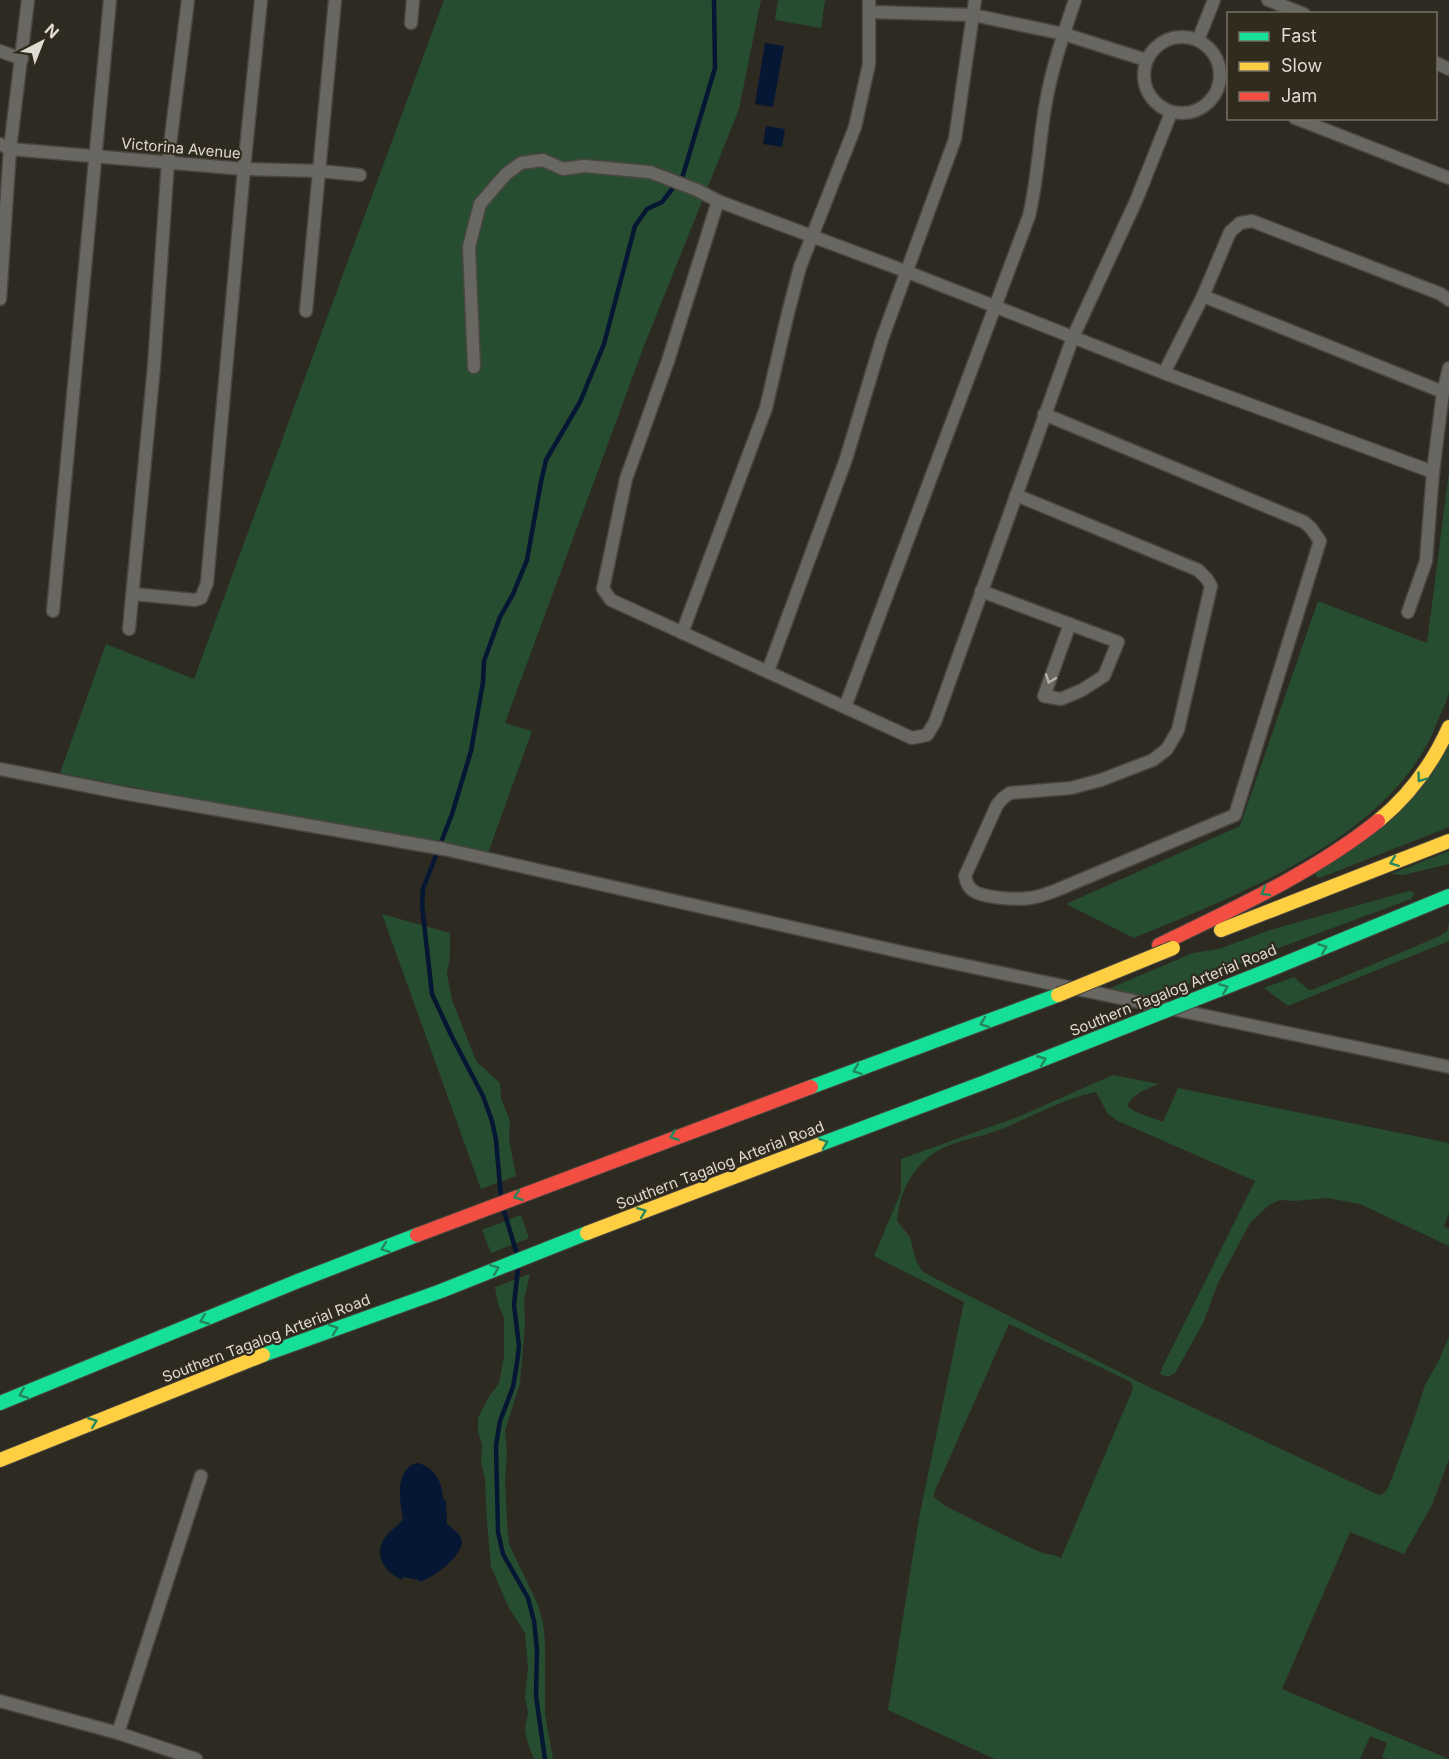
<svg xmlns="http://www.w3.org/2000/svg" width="1449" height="1759" font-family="Inter,sans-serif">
<rect width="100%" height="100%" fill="#2d2a22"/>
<g fill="#274d31" fill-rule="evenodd">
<polygon points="444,0 761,0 739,109 644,346 505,723 532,731 487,856 60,773 106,644 194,679"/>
<polygon points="778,0 825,0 821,28 775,20"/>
<path d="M 1449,472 C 1449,522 1449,572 1449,622 C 1449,644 1449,668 1449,690 C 1448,700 1442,711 1438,720 C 1396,836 1240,894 1134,938 L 1066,904 L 1240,826 L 1318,601 L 1427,643 Z"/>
<polygon points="1449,743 1449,827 1320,878 1316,876 1315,873"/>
<polygon points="1449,851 1449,864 1403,875 1391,874"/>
<polygon points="1409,891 1415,893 1411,899 1273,950 1149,1000 1108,989 1193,953 1219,949 1270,930"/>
<polygon points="382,914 450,933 450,956 447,974 452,1000 476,1061 500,1083 501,1098 510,1121 509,1139 516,1176 481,1189"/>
<polygon points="1449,922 1449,941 1288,1006 1264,988 1294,977 1309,990 1312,990 1440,936 1447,931"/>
<path d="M 1113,1075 L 1159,1084 C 1147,1089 1133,1093 1127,1106 L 1136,1112 L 1163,1122 L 1178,1088 L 1449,1143 L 1449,1213 L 1444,1226 L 1449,1229 L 1449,1246 L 1360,1204 L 1327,1198 L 1294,1201 L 1280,1200 L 1269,1205 L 1250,1223 L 1218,1283 L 1203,1323 L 1175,1373 L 1168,1377 L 1160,1374 L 1162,1368 L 1255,1181 L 1118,1121 L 1108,1114 L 1096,1092 C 1059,1099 1021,1124 984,1135 C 966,1140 944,1144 929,1157 C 909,1173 899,1196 897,1221 L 910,1237 L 916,1260 L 922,1271 L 938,1280 L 1149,1387 L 1379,1495 L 1384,1493 L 1388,1488 L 1413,1422 L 1425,1385 L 1438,1362 L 1449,1337 L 1449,1459 L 1432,1505 L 1404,1554 L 1350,1532 L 1282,1689 L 1449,1759 L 1387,1759 L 1382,1757 L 1387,1743 L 1370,1736 L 1360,1759 L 995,1759 L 888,1710 L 919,1518 L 964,1302 L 874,1256 L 901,1192 L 901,1159 L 1020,1116 ZM 1009,1324 L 1131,1382 L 1133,1389 L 1061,1558 C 1054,1554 1046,1555 1038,1551 C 1007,1537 976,1521 945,1506 L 934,1497 L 934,1493 Z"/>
<polygon points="521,1215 529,1238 491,1253 482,1230"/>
<polygon points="530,1274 524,1300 525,1325 520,1383 505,1431 507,1453 505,1480 507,1524 509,1544 538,1605 543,1623 545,1642 545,1714 553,1759 534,1759 527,1741 525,1729 528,1713 525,1697 528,1667 525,1633 509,1608 491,1567 487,1523 485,1479 481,1463 482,1445 478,1431 478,1418 488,1398 499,1383 504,1357 504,1318 498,1304 495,1287"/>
</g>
<g fill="#061734">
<polygon points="765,43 784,46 773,107 755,104"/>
<polygon points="766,126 785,129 782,147 763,144"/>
<path d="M 416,1463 C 434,1465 443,1483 443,1499 L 446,1500 L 447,1524 C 452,1529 461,1533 462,1541 C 463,1556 432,1579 419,1582 L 419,1580 L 403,1577 L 402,1580 C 387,1573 374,1558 383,1541 C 387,1532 397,1527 403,1519 C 400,1502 394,1471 416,1463 Z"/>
</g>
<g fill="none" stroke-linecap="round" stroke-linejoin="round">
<g stroke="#061734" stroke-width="4.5">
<polyline points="501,1197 496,1140 492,1121 483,1096 452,1037 432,994 422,905 423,889 452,814 471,751 483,682 484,661 500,617 513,594 527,560 541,482 546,460 580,402 604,344 635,226 647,209 662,202 683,175 715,68 714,0"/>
<polyline points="503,1208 517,1254"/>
<polyline points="518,1269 514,1305 519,1346 517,1363 513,1387 500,1421 496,1445 498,1532 503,1554 528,1598 534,1621 537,1649 536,1696 545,1759"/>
</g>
<defs>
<g id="street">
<polyline points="1268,0 1304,14"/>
<polyline points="871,12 973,15 1064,34 1146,60"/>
<polyline points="411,23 413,0"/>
<circle cx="1182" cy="75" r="38"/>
<polyline points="1198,40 1214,0"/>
<polyline points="0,51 22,59"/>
<polyline points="1436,63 1449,69"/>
<polyline points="1295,118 1449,178"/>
<polyline points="0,144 10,149 244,169 320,171 360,175"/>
<polyline points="718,201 668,361 626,479 603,589 611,600 912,738 927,735 935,722 1073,337 1136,201 1171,113"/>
<polyline points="1203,296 1443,392"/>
<polyline points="0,299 10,149 28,0"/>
<polyline points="306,311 335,0"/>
<polyline points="474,367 469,247 480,204 506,174 521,163 543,160 563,169 584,166 650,172 697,190 718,201 905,271 1164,373 1433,472"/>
<polyline points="1164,373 1203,296 1230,232 1240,223 1252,221 1441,294 1449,300"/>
<path d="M 1016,495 L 1198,570 L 1207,579 L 1211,586 L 1178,730 L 1167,749 L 1153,760 L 1101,780 L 1071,788 L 1010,793 L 1003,798 L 997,805 L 965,876 C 966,881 967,885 971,889 C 980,898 1017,900 1030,898 C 1039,897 1049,893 1057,890 L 1235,815 L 1320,541 L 1311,528 L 1304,522 L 1044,414"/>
<polyline points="981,591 1118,642 1104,676 1082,690 1061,699 1044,696 1070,624"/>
<polyline points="133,594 195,600 201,598 207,583 244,169 261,0"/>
<polyline points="53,611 110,0"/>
<polyline points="1408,612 1426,561 1433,472 1443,392 1449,368"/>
<polyline points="129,629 154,366 168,161 188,0"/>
<polyline points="682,633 766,408 788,313 800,267 855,127 869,64 869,0"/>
<polyline points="768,671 846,459 882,339 955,139 975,0"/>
<path d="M 845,707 L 1029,216 C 1038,179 1039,140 1046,102 C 1052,67 1064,33 1075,0"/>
<polyline points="0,769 128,794 444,849 906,953 1449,1067"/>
<polyline points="0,1701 118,1733 196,1759"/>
<polyline points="118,1733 201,1476"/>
</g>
<g id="fast">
<polyline points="1269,970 1449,896"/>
<polyline points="811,1087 1058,995"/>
<polyline points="818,1145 988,1081"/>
<polyline points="263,1355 441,1291 587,1233"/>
<polyline points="0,1403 298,1281 417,1235"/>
</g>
<g id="slow">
<path d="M 1378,821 C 1410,795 1432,765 1449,727"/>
<polyline points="1221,930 1449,841"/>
<polyline points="587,1233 818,1145"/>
<polyline points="0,1460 263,1355"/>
</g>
<g id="jam">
<path d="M 1159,945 C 1233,909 1313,873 1378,821"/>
<polyline points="417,1235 811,1087"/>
</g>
</defs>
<use href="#street" stroke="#494640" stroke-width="15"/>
<use href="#fast" stroke="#494640" stroke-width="16"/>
<use href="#slow" stroke="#494640" stroke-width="16"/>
<use href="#jam" stroke="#494640" stroke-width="16"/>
<use href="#street" stroke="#696762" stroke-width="12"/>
<use href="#fast" stroke="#16e098" stroke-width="14"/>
<use href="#slow" stroke="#ffcf43" stroke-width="14"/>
<use href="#jam" stroke="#f24e42" stroke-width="14"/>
<defs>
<polyline id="fast-bridge" points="988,1081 1269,970"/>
<polyline id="slow-bridge" points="1058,995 1173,948"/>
</defs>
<use href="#fast-bridge" stroke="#494640" stroke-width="16" stroke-linecap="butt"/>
<use href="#slow-bridge" stroke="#494640" stroke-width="16" stroke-linecap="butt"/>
<use href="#fast-bridge" stroke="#16e098" stroke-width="14"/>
<use href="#slow-bridge" stroke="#ffcf43" stroke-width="14"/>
</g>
<defs><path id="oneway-chevron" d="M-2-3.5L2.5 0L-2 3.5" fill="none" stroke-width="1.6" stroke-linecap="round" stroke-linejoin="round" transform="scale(1.5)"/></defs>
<use stroke="#b6b2ab" href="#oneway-chevron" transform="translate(1050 679) rotate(110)"/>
<g stroke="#24865b">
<use href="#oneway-chevron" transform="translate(1421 778) rotate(126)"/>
<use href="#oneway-chevron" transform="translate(1394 862) rotate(159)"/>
<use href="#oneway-chevron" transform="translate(1265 892) rotate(151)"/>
<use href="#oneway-chevron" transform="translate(1323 948) rotate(-22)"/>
<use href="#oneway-chevron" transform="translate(1224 988) rotate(-22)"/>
<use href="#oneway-chevron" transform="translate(984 1023) rotate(159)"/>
<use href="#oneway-chevron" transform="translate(1042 1060) rotate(-22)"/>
<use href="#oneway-chevron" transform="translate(857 1070) rotate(160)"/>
<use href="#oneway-chevron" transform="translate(674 1136) rotate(159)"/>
<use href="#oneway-chevron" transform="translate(824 1143) rotate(-20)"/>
<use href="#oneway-chevron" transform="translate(518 1196) rotate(159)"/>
<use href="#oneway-chevron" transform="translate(642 1212) rotate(-21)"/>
<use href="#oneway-chevron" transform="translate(385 1248) rotate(159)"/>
<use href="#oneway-chevron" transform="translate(495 1269) rotate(-21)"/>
<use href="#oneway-chevron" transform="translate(204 1320) rotate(158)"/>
<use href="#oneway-chevron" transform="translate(334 1329) rotate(-20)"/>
<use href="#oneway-chevron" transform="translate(23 1394) rotate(158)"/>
<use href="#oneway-chevron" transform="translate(93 1422) rotate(-22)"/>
</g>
<g text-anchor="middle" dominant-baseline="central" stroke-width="4.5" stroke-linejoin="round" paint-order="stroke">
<g font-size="15" fill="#dfdbd3" stroke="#312b1e">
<text transform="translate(181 148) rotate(5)">Victorina Avenue</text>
<text transform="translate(1173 990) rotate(-22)">Southern Tagalog Arterial Road</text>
<text transform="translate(720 1165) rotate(-21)">Southern Tagalog Arterial Road</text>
<text transform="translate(266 1338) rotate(-21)">Southern Tagalog Arterial Road</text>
</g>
</g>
<rect x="1227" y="12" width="210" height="108" fill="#312b1e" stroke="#777166" stroke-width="1.5"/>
<rect x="1239" y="32" width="30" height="9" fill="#16e098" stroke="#777166" stroke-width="1.5"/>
<text x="1281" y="42" font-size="18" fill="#dfdbd3">Fast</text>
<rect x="1239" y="62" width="30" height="9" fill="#ffcf43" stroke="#777166" stroke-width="1.5"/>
<text x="1281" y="72" font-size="18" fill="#dfdbd3">Slow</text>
<rect x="1239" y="92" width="30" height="9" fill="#f24e42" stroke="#777166" stroke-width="1.5"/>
<text x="1281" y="102" font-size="18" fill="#dfdbd3">Jam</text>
<g transform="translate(42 42) rotate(42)" stroke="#312b1e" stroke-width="4.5" paint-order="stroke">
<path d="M0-4.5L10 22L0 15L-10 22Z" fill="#dfdbd3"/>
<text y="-9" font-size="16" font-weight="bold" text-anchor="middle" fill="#dfdbd3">N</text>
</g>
</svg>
